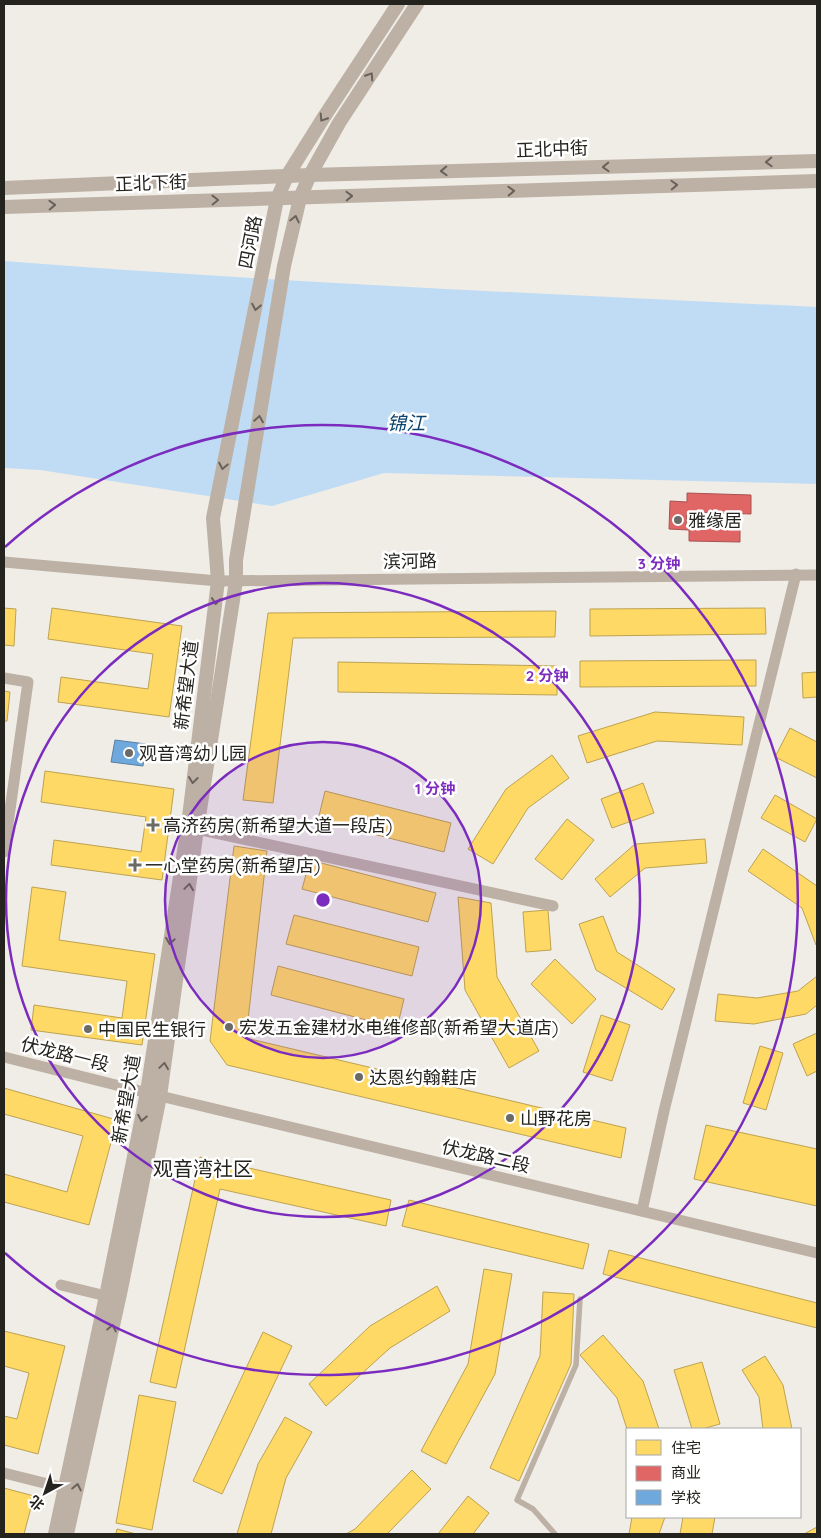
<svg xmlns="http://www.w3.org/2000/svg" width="821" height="1538" font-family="Quicksand,'Noto Sans SC',sans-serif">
<rect width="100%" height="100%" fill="#f0ede6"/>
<path fill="#c0dcf4" d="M 4,261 C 274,282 546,294 817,307 L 817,484 L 384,473 L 272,506 L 40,470 L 4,468 Z"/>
<g fill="#ffd966" stroke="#bda250">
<polygon points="4,608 16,609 14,646 4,645"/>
<polygon points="52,608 182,626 169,717 58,702 61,677 148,689 153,654 48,639"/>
<polygon points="765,608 766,634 590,636 590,609"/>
<polygon points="556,611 555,637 293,638 273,803 243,800 268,613"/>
<polygon points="756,660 756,686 580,687 580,661"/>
<polygon points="338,662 557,666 557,695 338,692"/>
<polygon points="817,672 817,697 803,698 802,673"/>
<polygon points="4,691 10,692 7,721 4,721"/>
<polygon points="655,712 744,717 742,745 657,741 587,763 578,736"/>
<polygon points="790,728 817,742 817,778 775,757"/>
<polygon points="552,755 569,778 528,808 493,864 468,849 506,789"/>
<polygon points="45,771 174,789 162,880 51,865 54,840 141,852 146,817 41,802"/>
<polygon points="643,783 654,813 612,828 601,799"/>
<polygon points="325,791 451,823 444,852 318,820"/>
<polygon points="775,795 817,819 805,842 761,818"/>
<polygon points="567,819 594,840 562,880 535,859"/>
<polygon points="705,839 707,863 645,868 610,897 595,879 635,844"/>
<polygon points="234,846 267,851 246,1038 626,1128 621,1158 227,1065 210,1041"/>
<polygon points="763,849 817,886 817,945 816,945 802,908 748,871"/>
<polygon points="310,860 436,893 428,922 302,889"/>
<polygon points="32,887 66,892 59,940 155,954 142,1045 31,1030 34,1005 122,1018 127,981 22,966"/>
<polygon points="458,897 491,903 497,977 539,1051 509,1068 465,990"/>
<polygon points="548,910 551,950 526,952 523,912"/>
<polygon points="294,915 419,947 412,976 286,944"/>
<polygon points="603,916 617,952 675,989 662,1010 596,970 579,924"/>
<polygon points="555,959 596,999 572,1024 531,984"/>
<polygon points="278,966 404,999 397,1028 271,995"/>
<polygon points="817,976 817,1005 806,1014 754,1024 715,1021 718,994 757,998 798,991"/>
<polygon points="601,1015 630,1025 612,1081 583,1072"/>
<polygon points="817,1033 817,1071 807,1076 793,1044"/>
<polygon points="760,1046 783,1053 766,1110 743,1103"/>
<polygon points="4,1088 117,1120 89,1225 4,1202 4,1174 67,1192 83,1136 4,1114"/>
<polygon points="706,1125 817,1149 817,1206 694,1179"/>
<polygon points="200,1157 391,1200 386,1226 220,1189 176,1388 150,1382"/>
<polygon points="409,1200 589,1244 583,1269 402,1226"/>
<polygon points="609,1250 817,1303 817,1328 603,1274"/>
<polygon points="484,1269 512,1274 495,1374 446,1464 421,1451 468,1364"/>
<polygon points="437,1286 450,1311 390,1348 326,1406 309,1384 370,1326"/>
<polygon points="543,1292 574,1294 571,1364 519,1481 490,1468 540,1356"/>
<polygon points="4,1331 65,1346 38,1454 4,1445 4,1416 17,1419 29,1373 4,1366"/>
<polygon points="263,1332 292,1346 222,1494 193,1481"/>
<polygon points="603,1335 643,1381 659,1429 627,1429 617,1398 580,1355"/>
<polygon points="765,1356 783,1385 792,1429 763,1429 759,1397 742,1370"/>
<polygon points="702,1362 720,1424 702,1429 692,1429 674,1370"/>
<polygon points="139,1395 176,1402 152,1530 116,1523"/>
<polygon points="285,1417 312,1432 286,1478 271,1534 237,1534 258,1464"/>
<polygon points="412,1470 431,1489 387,1534 346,1534 355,1529"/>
<polygon points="4,1488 34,1496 24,1534 4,1534"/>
<polygon points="468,1496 489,1513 473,1534 438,1534"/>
<polygon points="632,1517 665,1517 659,1534 629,1534"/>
<polygon points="683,1517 715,1517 712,1534 680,1534"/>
<polygon points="817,1527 817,1534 804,1534"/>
<polygon points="117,1529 136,1534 116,1534"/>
</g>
<polygon fill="#e06666" stroke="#a85250" points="687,493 751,495 751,514 687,512 686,526 740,528 740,542 689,541 689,530 669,529 670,501 687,502"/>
<polygon fill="#6fa8dc" stroke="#5880a3" points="115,740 146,744 143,766 111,762"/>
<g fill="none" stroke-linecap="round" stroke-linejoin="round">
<polyline stroke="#bdb0a5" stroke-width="5.5" points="555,1534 533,1509 517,1500 576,1365 580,1299"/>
<g stroke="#bdb0a5" stroke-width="11">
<polyline points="4,562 218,581 817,575"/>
<polyline points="4,678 28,682 4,852"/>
<polyline points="197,829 553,906"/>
<polyline points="4,1057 160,1096 817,1253"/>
<polyline points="642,1211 664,1111 796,574"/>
<polyline points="61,1285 106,1296"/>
<polyline points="4,1473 64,1488"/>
</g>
<g stroke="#bdb0a5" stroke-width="14">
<polyline points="4,188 310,175 817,161"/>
<polyline points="4,207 817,181"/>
<polyline points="55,1534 106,1296 147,1092 188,825 218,581 213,518 277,199 287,176 322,120 398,4"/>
<polyline points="67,1534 120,1294 160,1096 197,829 236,581 236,560 284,266 300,198 310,175 339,123 417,4"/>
</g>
</g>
<defs><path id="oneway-chevron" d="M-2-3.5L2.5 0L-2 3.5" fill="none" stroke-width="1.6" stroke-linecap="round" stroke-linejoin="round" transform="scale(1.25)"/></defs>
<g stroke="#69625b">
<use href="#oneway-chevron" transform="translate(370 76) rotate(-57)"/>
<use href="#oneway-chevron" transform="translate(323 118) rotate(123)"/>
<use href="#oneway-chevron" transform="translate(769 162) rotate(178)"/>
<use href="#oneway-chevron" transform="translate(606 167) rotate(178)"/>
<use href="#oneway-chevron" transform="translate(444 171) rotate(178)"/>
<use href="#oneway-chevron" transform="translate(674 185) rotate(-2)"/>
<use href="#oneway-chevron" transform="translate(511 191) rotate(-2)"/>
<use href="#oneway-chevron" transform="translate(349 196) rotate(-2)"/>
<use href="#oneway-chevron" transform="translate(215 200) rotate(-1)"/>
<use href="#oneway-chevron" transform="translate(52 205) rotate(-2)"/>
<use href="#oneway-chevron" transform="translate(295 219) rotate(-77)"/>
<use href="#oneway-chevron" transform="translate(256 307) rotate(101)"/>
<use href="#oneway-chevron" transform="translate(259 419) rotate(-81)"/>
<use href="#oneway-chevron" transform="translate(223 466) rotate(101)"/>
<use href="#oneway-chevron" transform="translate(216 601) rotate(97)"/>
<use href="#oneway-chevron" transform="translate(193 780) rotate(97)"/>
<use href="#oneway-chevron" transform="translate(189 887) rotate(-82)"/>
<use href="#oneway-chevron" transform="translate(170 941) rotate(99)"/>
<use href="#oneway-chevron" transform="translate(164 1066) rotate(-82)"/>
<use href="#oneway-chevron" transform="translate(142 1118) rotate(101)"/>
<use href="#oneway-chevron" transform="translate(112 1328) rotate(-78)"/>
<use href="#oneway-chevron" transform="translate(77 1487) rotate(-78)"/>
</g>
<circle cx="323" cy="900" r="158" fill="#7b2cbf" fill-opacity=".12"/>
<g fill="none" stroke="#7b2cbf" stroke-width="2.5">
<circle cx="323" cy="900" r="158"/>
<circle cx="323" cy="900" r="317"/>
<path d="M5 547A475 475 0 1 1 5 1253"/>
</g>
<g fill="#6b6a64" stroke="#fff" stroke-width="2">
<circle cx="678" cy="520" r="5"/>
<circle cx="129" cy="753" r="5"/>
<path d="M150.5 817.5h5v5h5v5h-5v5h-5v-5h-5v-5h5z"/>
<path d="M132.5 857.5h5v5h5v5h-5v5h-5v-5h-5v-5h5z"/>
<circle cx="229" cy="1027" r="5"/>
<circle cx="88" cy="1029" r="5"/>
<circle cx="359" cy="1077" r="5"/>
<circle cx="510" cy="1118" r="5"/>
</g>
<g text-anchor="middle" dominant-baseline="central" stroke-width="5" stroke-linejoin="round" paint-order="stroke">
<g font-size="18" fill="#24231e" stroke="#fff">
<text transform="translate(552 149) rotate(-2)">正北中街</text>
<text transform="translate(151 183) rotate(-2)">正北下街</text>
<text transform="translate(250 242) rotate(-79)">四河路</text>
<text transform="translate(410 561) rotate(-1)">滨河路</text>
<text transform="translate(186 685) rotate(-83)">新希望大道</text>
<text transform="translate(65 1054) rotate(14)">伏龙路一段</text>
<text transform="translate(126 1099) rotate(-80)">新希望大道</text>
<text transform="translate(486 1156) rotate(13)">伏龙路二段</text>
</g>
<g font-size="18" fill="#24231e" stroke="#fff" text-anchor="start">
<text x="688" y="520">雅缘居</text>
<text x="139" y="753">观音湾幼儿园</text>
<text x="163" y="825">高济药房(新希望大道一段店)</text>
<text x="145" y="865">一心堂药房(新希望店)</text>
<text x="239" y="1027">宏发五金建材水电维修部(新希望大道店)</text>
<text x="98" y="1029">中国民生银行</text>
<text x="369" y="1077">达恩约翰鞋店</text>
<text x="520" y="1118">山野花房</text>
</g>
<g font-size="19" font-style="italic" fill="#0a436e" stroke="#fff">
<text x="406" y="423">锦江</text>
</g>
<g font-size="20" fill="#24231e" stroke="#fff">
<text x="203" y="1168">观音湾社区</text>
</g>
</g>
<circle cx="323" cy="900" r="8" fill="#7b2cbf" stroke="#fff" stroke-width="2.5"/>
<g font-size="15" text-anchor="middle" font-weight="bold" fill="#7b2cbf" stroke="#fff" stroke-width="5" stroke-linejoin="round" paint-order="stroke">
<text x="659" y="569">3 分钟</text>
<text x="547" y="681">2 分钟</text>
<text x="435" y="794">1 分钟</text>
</g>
<rect width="821" height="1538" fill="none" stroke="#24231e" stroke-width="10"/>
<rect x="626" y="1428" width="175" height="90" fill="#ffffff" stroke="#a7a7a5"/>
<rect x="636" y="1440" width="25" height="15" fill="#ffd966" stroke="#a7a7a5"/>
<text x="671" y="1453" font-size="15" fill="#24231e">住宅</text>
<rect x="636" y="1466" width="25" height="15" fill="#e06666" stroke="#a7a7a5"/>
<text x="671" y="1478" font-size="15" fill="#24231e">商业</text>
<rect x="636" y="1490" width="25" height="15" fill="#6fa8dc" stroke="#a7a7a5"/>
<text x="671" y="1503" font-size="15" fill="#24231e">学校</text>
<g transform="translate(45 1493) rotate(220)" stroke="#ffffff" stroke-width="4" paint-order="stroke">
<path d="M0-4L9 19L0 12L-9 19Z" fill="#24231e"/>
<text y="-8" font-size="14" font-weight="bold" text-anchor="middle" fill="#24231e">北</text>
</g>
</svg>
